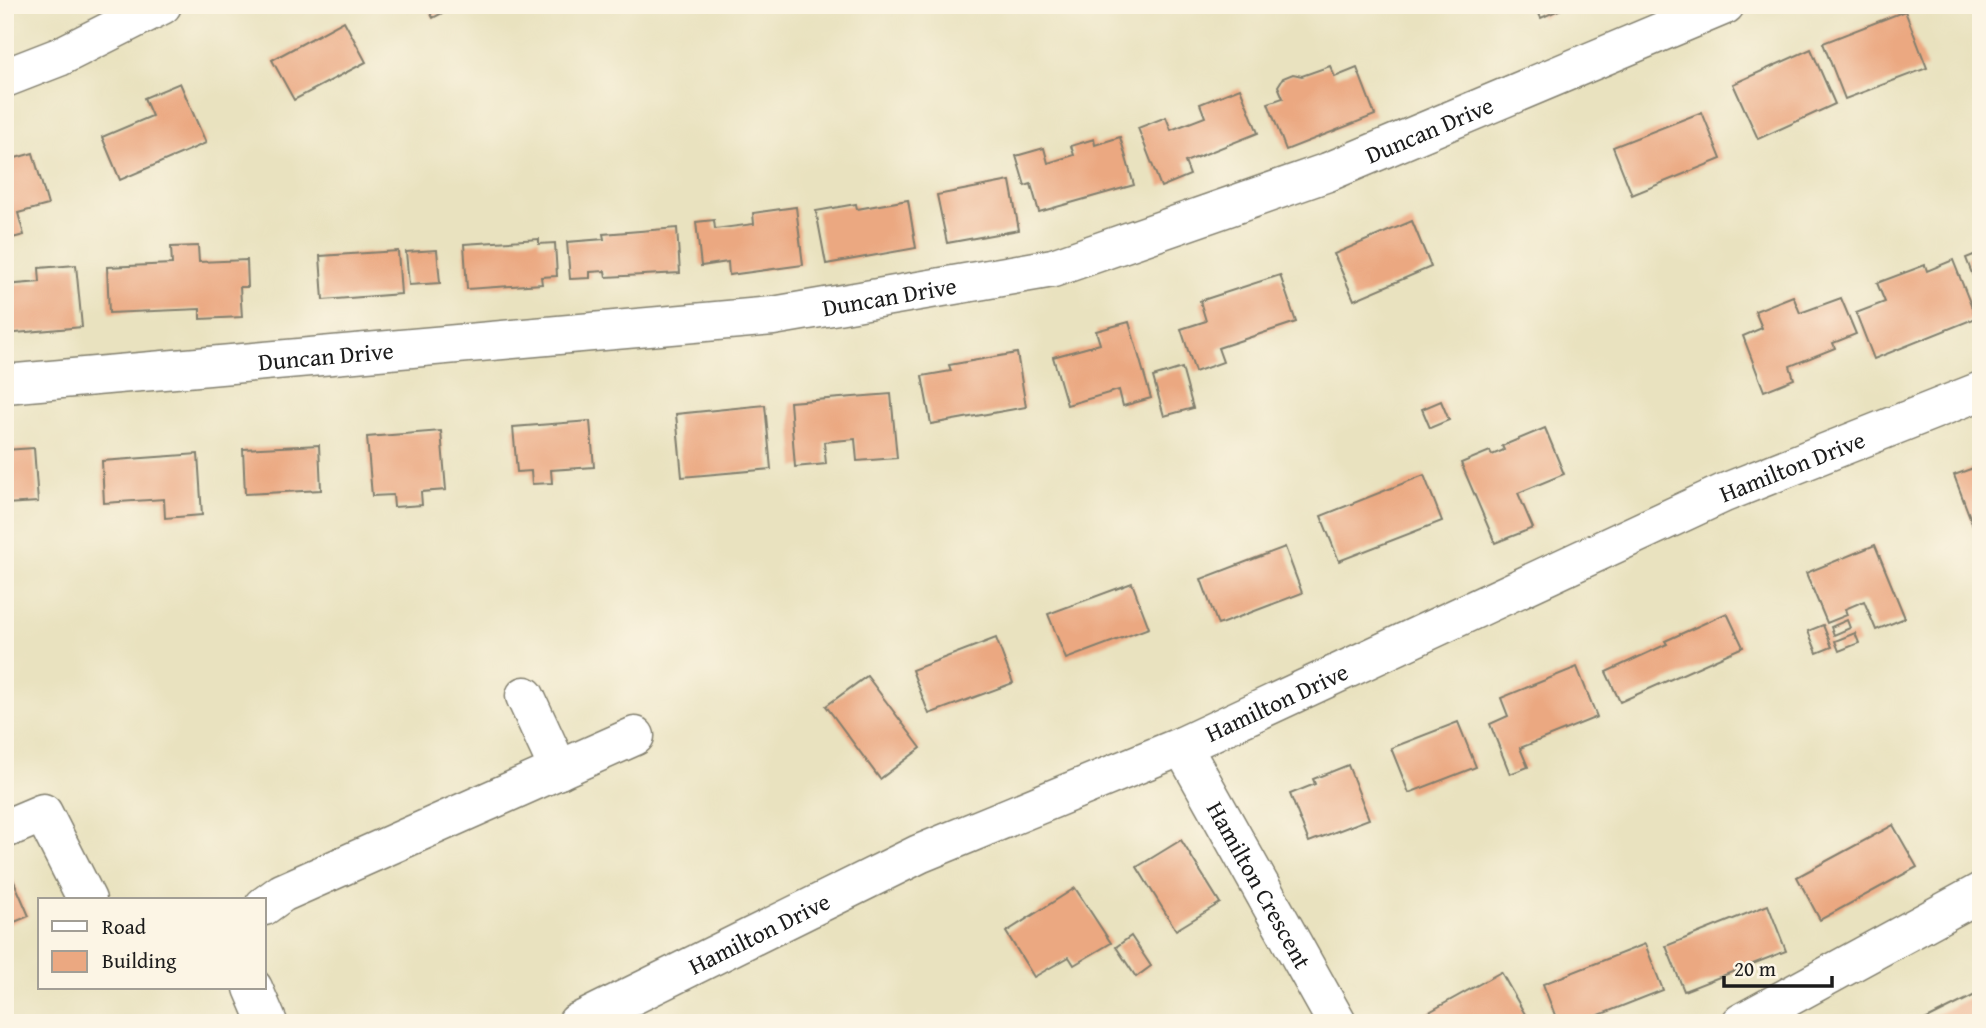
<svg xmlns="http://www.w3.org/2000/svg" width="1986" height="1028" font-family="'Gentium Book Plus',serif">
<rect width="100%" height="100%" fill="#fcf5e5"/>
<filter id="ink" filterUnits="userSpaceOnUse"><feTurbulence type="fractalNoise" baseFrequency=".0143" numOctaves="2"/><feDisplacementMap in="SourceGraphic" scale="14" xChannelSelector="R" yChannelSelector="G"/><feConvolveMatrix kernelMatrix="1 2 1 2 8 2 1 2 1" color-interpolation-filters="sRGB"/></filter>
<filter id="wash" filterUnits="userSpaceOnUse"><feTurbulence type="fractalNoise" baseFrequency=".00686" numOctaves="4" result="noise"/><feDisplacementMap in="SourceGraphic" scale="28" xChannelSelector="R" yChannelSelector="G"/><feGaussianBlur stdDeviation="1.57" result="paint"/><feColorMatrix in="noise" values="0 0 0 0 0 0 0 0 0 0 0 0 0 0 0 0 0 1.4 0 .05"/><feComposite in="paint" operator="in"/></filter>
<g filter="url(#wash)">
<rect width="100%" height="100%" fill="#e9e2bf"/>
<g id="blocks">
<g fill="#eba881">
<polygon points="426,5 457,5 433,18"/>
<polygon points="1535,5 1570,5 1541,18"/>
<polygon points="1905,11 1927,68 1845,99 1823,43"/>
<polygon points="344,21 366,62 294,100 272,60"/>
<polygon points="1811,49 1835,104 1758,139 1733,84"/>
<polygon points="1330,66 1335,77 1357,68 1375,115 1286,150 1268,103 1283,98 1278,86 1283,78 1293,74 1302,76"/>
<polygon points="180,83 206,143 120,180 102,137 152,116 144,98"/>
<polygon points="1240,88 1258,133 1185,162 1190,175 1161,187 1138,128 1166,117 1171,130 1205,117 1200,104"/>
<polygon points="1702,112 1721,159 1632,195 1613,147"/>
<polygon points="1120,137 1134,185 1039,212 1031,184 1025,186 1016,156 1044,148 1048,163 1074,155 1071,146 1094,139 1095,145"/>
<polygon points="33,153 48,205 18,213 24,235 5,240 5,161"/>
<polygon points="1010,181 1019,230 947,243 937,195"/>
<polygon points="908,200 916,248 826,264 816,211 856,204 857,209"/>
<polygon points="796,207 803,265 729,275 728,262 701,266 696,222 714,220 715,229 754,224 753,213"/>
<polygon points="1412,221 1431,267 1354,300 1334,254"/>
<polygon points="677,228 680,273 606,277 605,271 590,272 590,278 570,279 567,242 604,239 603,234"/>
<polygon points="539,239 539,244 555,243 557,276 541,277 542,284 467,289 464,244"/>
<polygon points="198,246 199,262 247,260 248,287 240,287 242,317 200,319 200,309 109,313 107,267 172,264 171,247"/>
<polygon points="437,250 440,283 409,285 406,252"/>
<polygon points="398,251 401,294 323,300 320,256"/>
<polygon points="1981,252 1981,288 1978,289 1966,258"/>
<polygon points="1953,260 1976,318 1874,359 1856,313 1885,302 1877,283 1925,265 1927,271"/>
<polygon points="76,265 82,327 5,334 5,285 40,282 39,268"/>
<polygon points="1280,275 1296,322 1218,348 1223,362 1195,372 1181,329 1206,321 1200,301"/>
<polygon points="1793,296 1800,313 1841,298 1856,334 1833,343 1835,348 1790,366 1794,379 1764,391 1743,336 1762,328 1755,311"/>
<polygon points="1129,322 1151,398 1123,406 1119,390 1067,405 1053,357 1100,344 1096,331"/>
<polygon points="1017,353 1026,407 931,424 922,376 951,371 949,365"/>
<polygon points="1182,368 1193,408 1164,416 1153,377"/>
<polygon points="891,394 897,458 857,461 855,439 824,442 826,464 795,467 790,402"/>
<polygon points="1441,401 1449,420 1430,428 1422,409"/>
<polygon points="765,405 771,469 682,477 676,414"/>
<polygon points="590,421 594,467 551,470 552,483 532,484 531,471 517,472 513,427"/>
<polygon points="1545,428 1564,474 1518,493 1533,528 1495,543 1461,463 1490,451 1492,455 1504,450 1502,446"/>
<polygon points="441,431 446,490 421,492 422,505 394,507 393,495 372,496 367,437"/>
<polygon points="319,445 321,490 245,494 243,449"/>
<polygon points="34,448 38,502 5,504 5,450"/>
<polygon points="198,454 202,515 165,518 164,499 104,503 102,461"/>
<polygon points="1979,466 1981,535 1977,536 1954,475"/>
<polygon points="1424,475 1442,521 1339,561 1321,516"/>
<polygon points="1875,545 1905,618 1876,630 1864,601 1845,609 1847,615 1827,623 1806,573"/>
<polygon points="1285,547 1302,593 1218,625 1201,579"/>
<polygon points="1132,583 1149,628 1066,659 1048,614"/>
<polygon points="1727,613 1743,647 1620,702 1606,672 1667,644 1665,641"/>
<polygon points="1847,620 1850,628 1834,635 1831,627"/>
<polygon points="1823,625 1832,647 1817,653 1808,631"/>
<polygon points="1855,633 1859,643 1839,651 1835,641"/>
<polygon points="996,638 1013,683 929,714 912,670"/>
<polygon points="1577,667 1597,717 1520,748 1528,767 1510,774 1490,724 1508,716 1501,698"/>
<polygon points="867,676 921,748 880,779 826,706"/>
<polygon points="1458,722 1476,767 1409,793 1391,748"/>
<polygon points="1348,765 1369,819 1309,842 1290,794 1315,784 1313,779"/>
<polygon points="1893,825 1917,867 1820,920 1797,877"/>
<polygon points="1181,840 1220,903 1176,930 1137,867"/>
<polygon points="9,870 29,916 5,926 5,871"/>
<polygon points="1075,888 1111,943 1074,965 1069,957 1034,977 1006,932"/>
<polygon points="1768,905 1786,951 1684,991 1666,946"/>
<polygon points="1131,936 1151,966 1136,977 1116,947"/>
<polygon points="1645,944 1663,990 1579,1023 1558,1023 1543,984"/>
<polygon points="1501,972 1530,1023 1416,1023 1415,1020"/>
<polygon points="1975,995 1981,1004 1981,1023 1919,1023"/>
</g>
</g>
</g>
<g filter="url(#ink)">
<use href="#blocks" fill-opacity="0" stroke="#827f6e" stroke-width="2"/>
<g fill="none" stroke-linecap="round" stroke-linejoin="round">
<defs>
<g id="street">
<polyline points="5,78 59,57 162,5"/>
<path id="s1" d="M 5,384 L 773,316 L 1053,268 L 1328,172 L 1725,5"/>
<polyline points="525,696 559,770"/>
<path id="s2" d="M 1182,746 L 1337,1023"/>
<polyline points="5,829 43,813 87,900"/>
<polyline points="264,906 282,893 635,736"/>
<polyline points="253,988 268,1023"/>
<path id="s3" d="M 577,1023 L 919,854 L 1182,746 L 1724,493 L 1981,391"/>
<polyline points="1741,1023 1981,892"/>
</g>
</defs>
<use href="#street" stroke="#827f6e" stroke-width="41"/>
<use href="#street" stroke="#fff" stroke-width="38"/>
</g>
</g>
<g text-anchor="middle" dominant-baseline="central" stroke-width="5" stroke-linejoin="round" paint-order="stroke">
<g font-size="24" fill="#1c1c1c" stroke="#fcf5e5">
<text stroke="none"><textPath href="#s1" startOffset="1456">Duncan Drive</textPath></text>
<text stroke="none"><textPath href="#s1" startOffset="889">Duncan Drive</textPath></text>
<text stroke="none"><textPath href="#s1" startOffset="322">Duncan Drive</textPath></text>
<text stroke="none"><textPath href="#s3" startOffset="1337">Hamilton Drive</textPath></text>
<text stroke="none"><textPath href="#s3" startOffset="770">Hamilton Drive</textPath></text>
<text stroke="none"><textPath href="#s2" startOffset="159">Hamilton Crescent</textPath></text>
<text stroke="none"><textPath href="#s3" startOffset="203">Hamilton Drive</textPath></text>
</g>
</g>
<rect width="1986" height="1028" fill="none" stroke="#fcf5e5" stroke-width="28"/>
<rect x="38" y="898" width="228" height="91" fill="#fcf5e5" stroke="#a29e95" stroke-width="2"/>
<rect x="52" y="921" width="35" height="10" fill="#ffffff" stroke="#a29e95" stroke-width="2"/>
<text x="102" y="934" font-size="21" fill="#1c1c1c">Road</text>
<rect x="52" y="951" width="35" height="21" fill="#eba881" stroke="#a29e95" stroke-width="2"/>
<text x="102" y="968" font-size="21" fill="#1c1c1c">Building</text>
<path d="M1724 976v10h108v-10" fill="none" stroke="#1c1c1c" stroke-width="3.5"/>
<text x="1734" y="976" font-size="21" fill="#1c1c1c" stroke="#fcf5e5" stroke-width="5" paint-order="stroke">20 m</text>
</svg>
